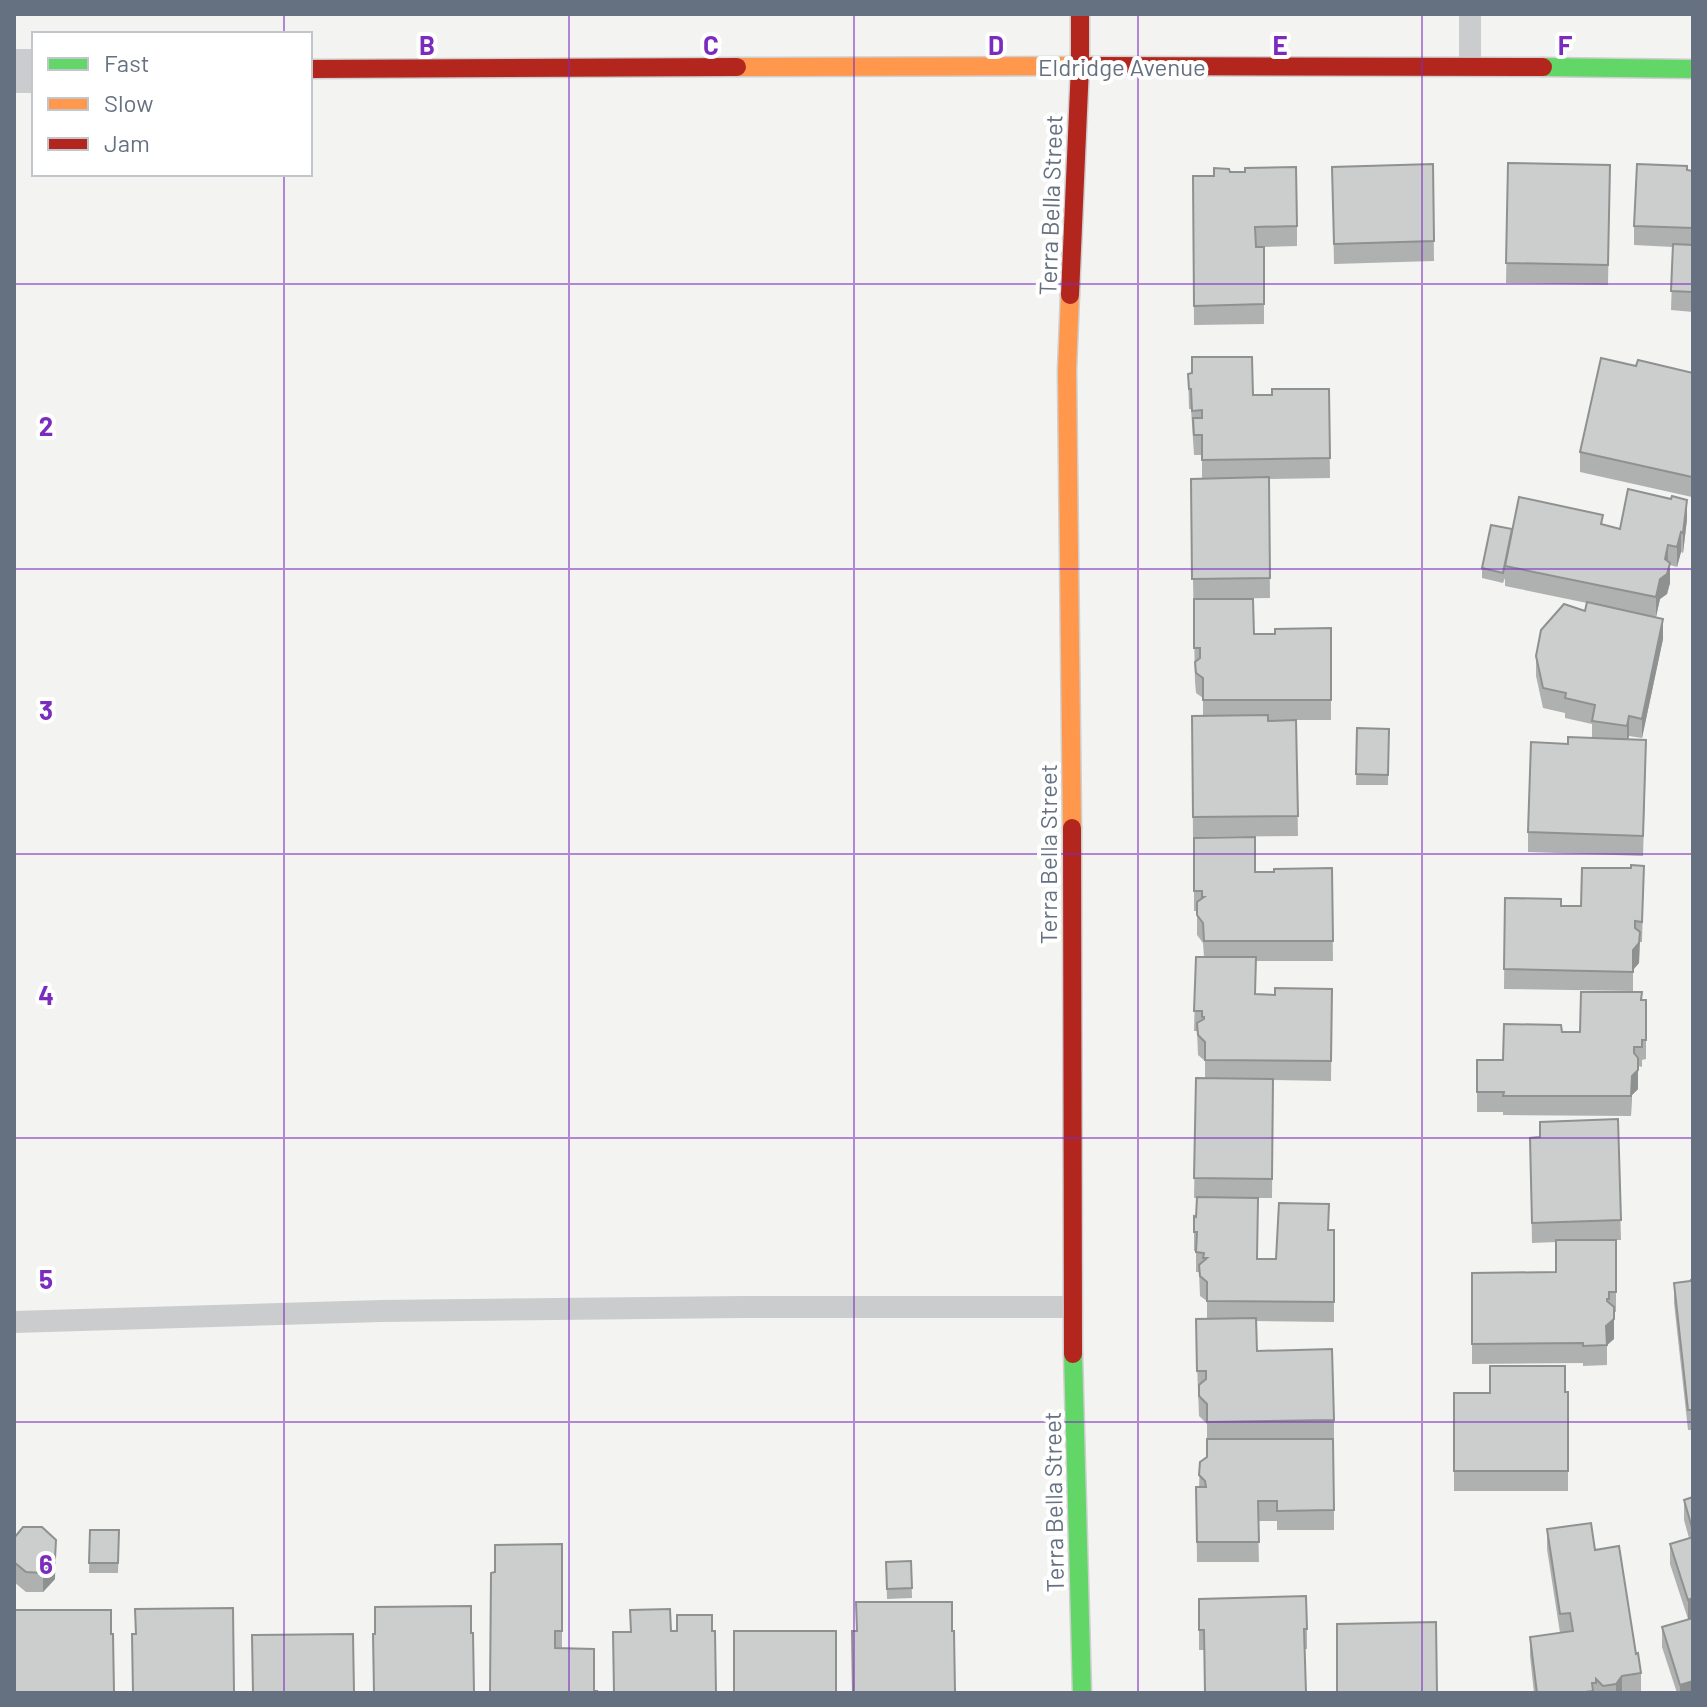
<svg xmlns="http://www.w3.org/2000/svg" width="1707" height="1707" font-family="Barlow,sans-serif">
<rect width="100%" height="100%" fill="#f3f3f2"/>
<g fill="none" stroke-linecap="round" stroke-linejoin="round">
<defs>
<g id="fast">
<polyline points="1543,67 1693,69"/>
<polyline points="1073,1354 1082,1693"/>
</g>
<g id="slow">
<polyline points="737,67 1092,66"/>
<polyline points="1070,295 1067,370 1072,828"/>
</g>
<g id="jam">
<polyline points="1092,66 1543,67"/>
<polyline points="310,69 737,67"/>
<polyline points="1070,295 1080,66 1080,14"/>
<polyline points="1072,828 1073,1354"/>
</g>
</defs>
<use href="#fast" stroke="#cfcfd0" stroke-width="21"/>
<use href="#slow" stroke="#cfcfd0" stroke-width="21"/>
<use href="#jam" stroke="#cfcfd0" stroke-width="21"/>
<g stroke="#cbcccd" stroke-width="22">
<polyline points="1470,14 1470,66"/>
<polyline points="14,1322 381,1311 744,1307 1072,1307"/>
</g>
<polyline stroke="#cbcccd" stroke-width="44" points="14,71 34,71"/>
<use href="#fast" stroke="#63d668" stroke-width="18"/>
<use href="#slow" stroke="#ff974d" stroke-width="18"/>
<use href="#jam" stroke="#b3261e" stroke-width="18"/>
</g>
<g fill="#afb1b1">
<polygon points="1508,163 1610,165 1608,285 1506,283"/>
<polygon points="1433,164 1434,261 1334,264 1332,167"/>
<polygon points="1687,170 1693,171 1693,312 1671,310 1673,247 1634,245 1634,226"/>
<polygon points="1230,172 1297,226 1297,246 1261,247 1264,247 1264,324 1194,325 1193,176 1214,176"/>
<polygon points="1693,373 1692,497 1580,472 1580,452"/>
<polygon points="1188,374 1253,395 1272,395 1329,389 1330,478 1269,479 1270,598 1207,599 1254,634 1275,634 1331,628 1331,720 1268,720 1296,720 1298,836 1193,837 1192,716 1203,716 1203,698 1196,693 1195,682 1191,479 1202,478 1202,455 1194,455 1191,409 1189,409"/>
<polygon points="1687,519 1683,553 1681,552 1677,567 1670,565 1670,583 1667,594 1660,599 1656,617 1663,639 1642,738 1629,736 1628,739 1646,760 1643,856 1528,852 1528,832 1568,744 1592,738 1592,724 1565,718 1565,713 1543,708 1536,676 1536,656 1585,611 1587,603 1505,586 1505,578 1503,583 1482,578 1482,568 1512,529 1603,525 1620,529"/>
<polygon points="1357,728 1389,729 1388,785 1356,785"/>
<polygon points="1194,838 1255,872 1332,868 1333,961 1256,961 1255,994 1275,995 1332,989 1331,1081 1273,1080 1272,1198 1258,1198 1257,1259 1276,1259 1329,1230 1334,1230 1334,1322 1256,1321 1257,1351 1334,1420 1334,1530 1277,1530 1277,1521 1258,1521 1259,1562 1197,1562 1196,1487 1199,1487 1200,1462 1207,1457 1207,1424 1199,1416 1196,1339 1207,1319 1207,1301 1200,1296 1199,1272 1196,1272 1196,1251 1194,1251 1194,1216 1196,1217 1197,1198 1194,1198 1196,1078 1205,1078 1205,1061 1198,1055 1197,1031 1194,1031 1196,957 1204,957 1203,943 1197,935 1197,911 1194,911"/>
<polygon points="1644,866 1642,942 1640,942 1639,963 1633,970 1633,991 1504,989 1505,898 1561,906 1581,906 1631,868"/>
<polygon points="1642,1000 1646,1000 1646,1059 1642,1060 1642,1067 1638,1066 1638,1089 1632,1095 1631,1116 1503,1115 1503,1112 1477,1112 1477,1060 1503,1060 1562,1032 1580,1032"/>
<polygon points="1618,1119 1621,1240 1616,1240 1616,1312 1614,1312 1614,1339 1607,1345 1607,1365 1583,1366 1583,1363 1472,1364 1472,1273 1556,1272 1556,1242 1532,1243 1530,1138 1540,1137 1540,1122"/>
<polygon points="1693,1278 1693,1430 1688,1430 1674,1303 1674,1283 1690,1281"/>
<polygon points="1568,1392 1568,1491 1454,1491 1454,1393"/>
<polygon points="1693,1497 1693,1693 1677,1693 1662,1647 1662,1627 1688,1619 1670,1564 1670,1544 1689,1538 1684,1520 1684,1500"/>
<polygon points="1547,1529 1595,1550 1636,1654 1641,1673 1641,1692 1534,1693 1530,1656 1530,1637 1560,1633 1547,1549"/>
<polygon points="90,1530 119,1530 118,1573 89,1573"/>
<polygon points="14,1538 55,1579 43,1592 26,1592 14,1582"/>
<polygon points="562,1544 562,1648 594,1691 490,1693 495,1572"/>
<polygon points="911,1561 912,1598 887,1599 886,1562"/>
<polygon points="1199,1599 1307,1629 1307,1649 1199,1650"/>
</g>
<g fill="#8f9090">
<polygon points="1693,471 1693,491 1692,497 1692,477"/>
<polygon points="1687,500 1687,519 1683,553 1683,533"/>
<polygon points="1681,532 1681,552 1677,567 1677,547"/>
<polygon points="1668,545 1668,565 1670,563 1670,583 1667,594 1660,599 1656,617 1656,597"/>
<polygon points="1663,619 1663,639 1642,738 1642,719"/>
<polygon points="1629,716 1629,736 1627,746 1627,726"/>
<polygon points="1640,932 1639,963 1633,970 1633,950"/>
<polygon points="1638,1058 1638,1089 1632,1095 1631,1116 1632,1076"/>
<polygon points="1614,1319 1614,1339 1606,1346 1606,1326"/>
<polygon points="56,1540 55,1579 43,1592 43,1573"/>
<polygon points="1693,1598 1693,1618 1688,1620 1688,1600"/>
<polygon points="1622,1676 1622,1693 1616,1693 1616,1684"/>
<polygon points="1693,1681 1693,1693 1680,1693 1680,1685"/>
</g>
<g fill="#cccece" stroke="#8f9090" stroke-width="2">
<polygon points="1508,163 1610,165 1608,265 1506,263"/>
<polygon points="1433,164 1434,241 1334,244 1332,167"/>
<polygon points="1637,164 1687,166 1687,170 1693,171 1693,228 1634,226"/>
<polygon points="1296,167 1297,226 1255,227 1256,247 1264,247 1264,304 1194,306 1193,176 1214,176 1214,168 1229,169 1230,172 1245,172 1245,168"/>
<polygon points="1673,244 1693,245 1693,292 1671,291"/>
<polygon points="1192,357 1252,357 1253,395 1272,395 1272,389 1329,389 1330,458 1202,460 1202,435 1194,435 1193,418 1202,418 1202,410 1192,411 1191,389 1189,389 1188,374 1192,373"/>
<polygon points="1601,358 1636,366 1638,360 1693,373 1693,471 1692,477 1580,452"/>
<polygon points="1269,477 1270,578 1192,579 1191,479"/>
<polygon points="1628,489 1671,499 1672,496 1687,500 1683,533 1681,532 1677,547 1668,545 1665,559 1670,563 1667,574 1660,579 1656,597 1505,566 1519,497 1603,515 1601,524 1620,529"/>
<polygon points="1491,525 1512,529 1503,573 1482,568"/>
<polygon points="1194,599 1253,599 1254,634 1275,634 1275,629 1331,628 1331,700 1203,700 1203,678 1196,673 1195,662 1200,658 1200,648 1194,648"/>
<polygon points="1587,602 1663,619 1642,719 1629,716 1627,726 1592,721 1595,705 1565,698 1566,693 1543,688 1536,656 1541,630 1564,604 1585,611"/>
<polygon points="1268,715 1268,721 1296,720 1298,816 1193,817 1192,716"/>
<polygon points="1357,728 1389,729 1388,775 1356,774"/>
<polygon points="1568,737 1646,740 1643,836 1528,832 1531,742 1568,744"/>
<polygon points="1255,837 1255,872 1274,872 1274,869 1332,868 1333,941 1204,941 1203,923 1197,915 1197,902 1204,897 1202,897 1202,891 1194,891 1194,838"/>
<polygon points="1631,865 1644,866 1642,922 1635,921 1635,928 1640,932 1639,943 1633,950 1633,972 1504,969 1505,898 1561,899 1561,906 1581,906 1582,868 1631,868"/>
<polygon points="1196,957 1256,957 1255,994 1275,995 1275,988 1332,989 1331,1061 1205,1060 1205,1042 1198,1035 1197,1023 1204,1019 1204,1017 1202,1017 1202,1011 1194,1011"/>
<polygon points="1581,992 1642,992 1641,1000 1646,1000 1646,1040 1642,1040 1642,1047 1634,1047 1634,1053 1638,1058 1638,1070 1632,1076 1631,1096 1503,1096 1504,1092 1477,1092 1477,1060 1503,1060 1504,1024 1561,1025 1562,1032 1580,1032"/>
<polygon points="1196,1078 1273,1079 1272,1179 1194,1178"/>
<polygon points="1618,1119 1621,1220 1532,1223 1530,1138 1540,1137 1540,1122"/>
<polygon points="1197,1197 1258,1198 1257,1259 1276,1259 1279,1203 1329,1204 1328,1230 1334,1230 1334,1302 1207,1301 1207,1282 1200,1276 1199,1265 1207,1258 1203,1258 1204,1253 1196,1252 1197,1232 1194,1232 1194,1216 1196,1217"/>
<polygon points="1556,1240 1616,1240 1616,1292 1609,1292 1609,1299 1607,1299 1607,1301 1614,1307 1614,1319 1606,1326 1607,1345 1583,1346 1583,1343 1472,1344 1472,1273 1556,1272"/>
<polygon points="1693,1278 1693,1410 1688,1410 1674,1283 1690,1281"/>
<polygon points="1256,1318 1257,1351 1332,1349 1334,1420 1207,1422 1207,1404 1199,1396 1199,1385 1206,1379 1206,1371 1197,1371 1196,1319"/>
<polygon points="1490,1366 1565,1366 1565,1392 1568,1392 1568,1471 1454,1471 1454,1393 1490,1393"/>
<polygon points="1207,1439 1333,1439 1334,1510 1277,1511 1277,1501 1258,1501 1259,1542 1197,1542 1196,1487 1206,1487 1205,1481 1199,1475 1200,1462 1207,1457"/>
<polygon points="1693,1497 1693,1531 1684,1500"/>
<polygon points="1591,1523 1595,1550 1619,1546 1636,1654 1638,1653 1641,1673 1622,1676 1616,1684 1603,1686 1596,1679 1596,1683 1592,1683 1593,1691 1577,1693 1537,1693 1530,1637 1573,1631 1570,1613 1560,1614 1547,1529"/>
<polygon points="23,1527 42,1527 56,1540 55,1559 43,1573 26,1572 14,1562 14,1538"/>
<polygon points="90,1530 119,1530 118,1563 89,1563"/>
<polygon points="1693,1537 1693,1598 1688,1600 1670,1544"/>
<polygon points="562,1544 562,1631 555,1631 555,1648 594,1649 594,1691 597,1691 597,1693 490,1693 491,1573 495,1572 495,1545"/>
<polygon points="911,1561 912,1588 887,1589 886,1562"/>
<polygon points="1306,1596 1307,1629 1304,1629 1306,1693 1205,1693 1204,1630 1199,1630 1199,1599"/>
<polygon points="856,1602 952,1602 952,1631 954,1631 955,1693 853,1693 852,1631 857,1631"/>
<polygon points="471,1606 471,1633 473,1633 474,1693 374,1693 373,1634 375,1634 375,1607"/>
<polygon points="233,1608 234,1693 133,1693 132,1634 136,1634 135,1609"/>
<polygon points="670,1609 671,1631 677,1631 677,1615 712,1615 712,1631 715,1631 716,1693 614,1693 613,1632 631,1632 630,1610"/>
<polygon points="15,1610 111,1610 111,1634 113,1634 114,1693 14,1693"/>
<polygon points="1693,1618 1693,1681 1680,1685 1662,1627"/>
<polygon points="1436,1622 1437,1693 1337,1693 1337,1624"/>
<rect x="734" y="1631" width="102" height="62"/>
<polygon points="353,1634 354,1693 253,1693 252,1635"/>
</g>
<path fill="none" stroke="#7b2cbf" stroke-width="2" stroke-opacity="0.55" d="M 284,14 L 284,34M 569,14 L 569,1693M 854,14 L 854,1693M 1138,14 L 1138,1693M 1422,14 L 1422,1693M 284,174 L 284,1693M 14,284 L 1693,284M 14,569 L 1693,569M 14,854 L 1693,854M 14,1138 L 1693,1138M 14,1422 L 1693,1422"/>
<g text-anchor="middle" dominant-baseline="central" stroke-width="8" stroke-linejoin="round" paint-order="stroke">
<g font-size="24" fill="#657180" stroke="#fff">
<text x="1122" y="66">Eldridge Avenue</text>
<text transform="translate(1050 205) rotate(-88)">Terra Bella Street</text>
<text transform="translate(1047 854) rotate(-90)">Terra Bella Street</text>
<text transform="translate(1053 1502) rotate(-91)">Terra Bella Street</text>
</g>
</g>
<g font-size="26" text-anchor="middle" font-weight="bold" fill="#7b2cbf" stroke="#fff" stroke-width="8" stroke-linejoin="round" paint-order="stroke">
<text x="427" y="55">B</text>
<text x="711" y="55">C</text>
<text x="996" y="55">D</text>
<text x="1280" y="55">E</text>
<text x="1565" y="55">F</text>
<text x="46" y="436">2</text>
<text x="46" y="720">3</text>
<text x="46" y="1005">4</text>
<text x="46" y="1289">5</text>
<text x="46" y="1574">6</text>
</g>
<rect width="1707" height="1707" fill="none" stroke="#657180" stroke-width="32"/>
<rect x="32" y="32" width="280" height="144" fill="#ffffff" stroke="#c1c6cc" stroke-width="2"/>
<rect x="48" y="58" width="40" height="12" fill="#63d668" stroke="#c1c6cc" stroke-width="2"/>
<text x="104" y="72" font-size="24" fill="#657180">Fast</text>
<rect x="48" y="98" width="40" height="12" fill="#ff974d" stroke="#c1c6cc" stroke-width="2"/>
<text x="104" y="112" font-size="24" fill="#657180">Slow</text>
<rect x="48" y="138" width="40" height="12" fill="#b3261e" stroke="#c1c6cc" stroke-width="2"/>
<text x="104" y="152" font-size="24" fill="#657180">Jam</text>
</svg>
